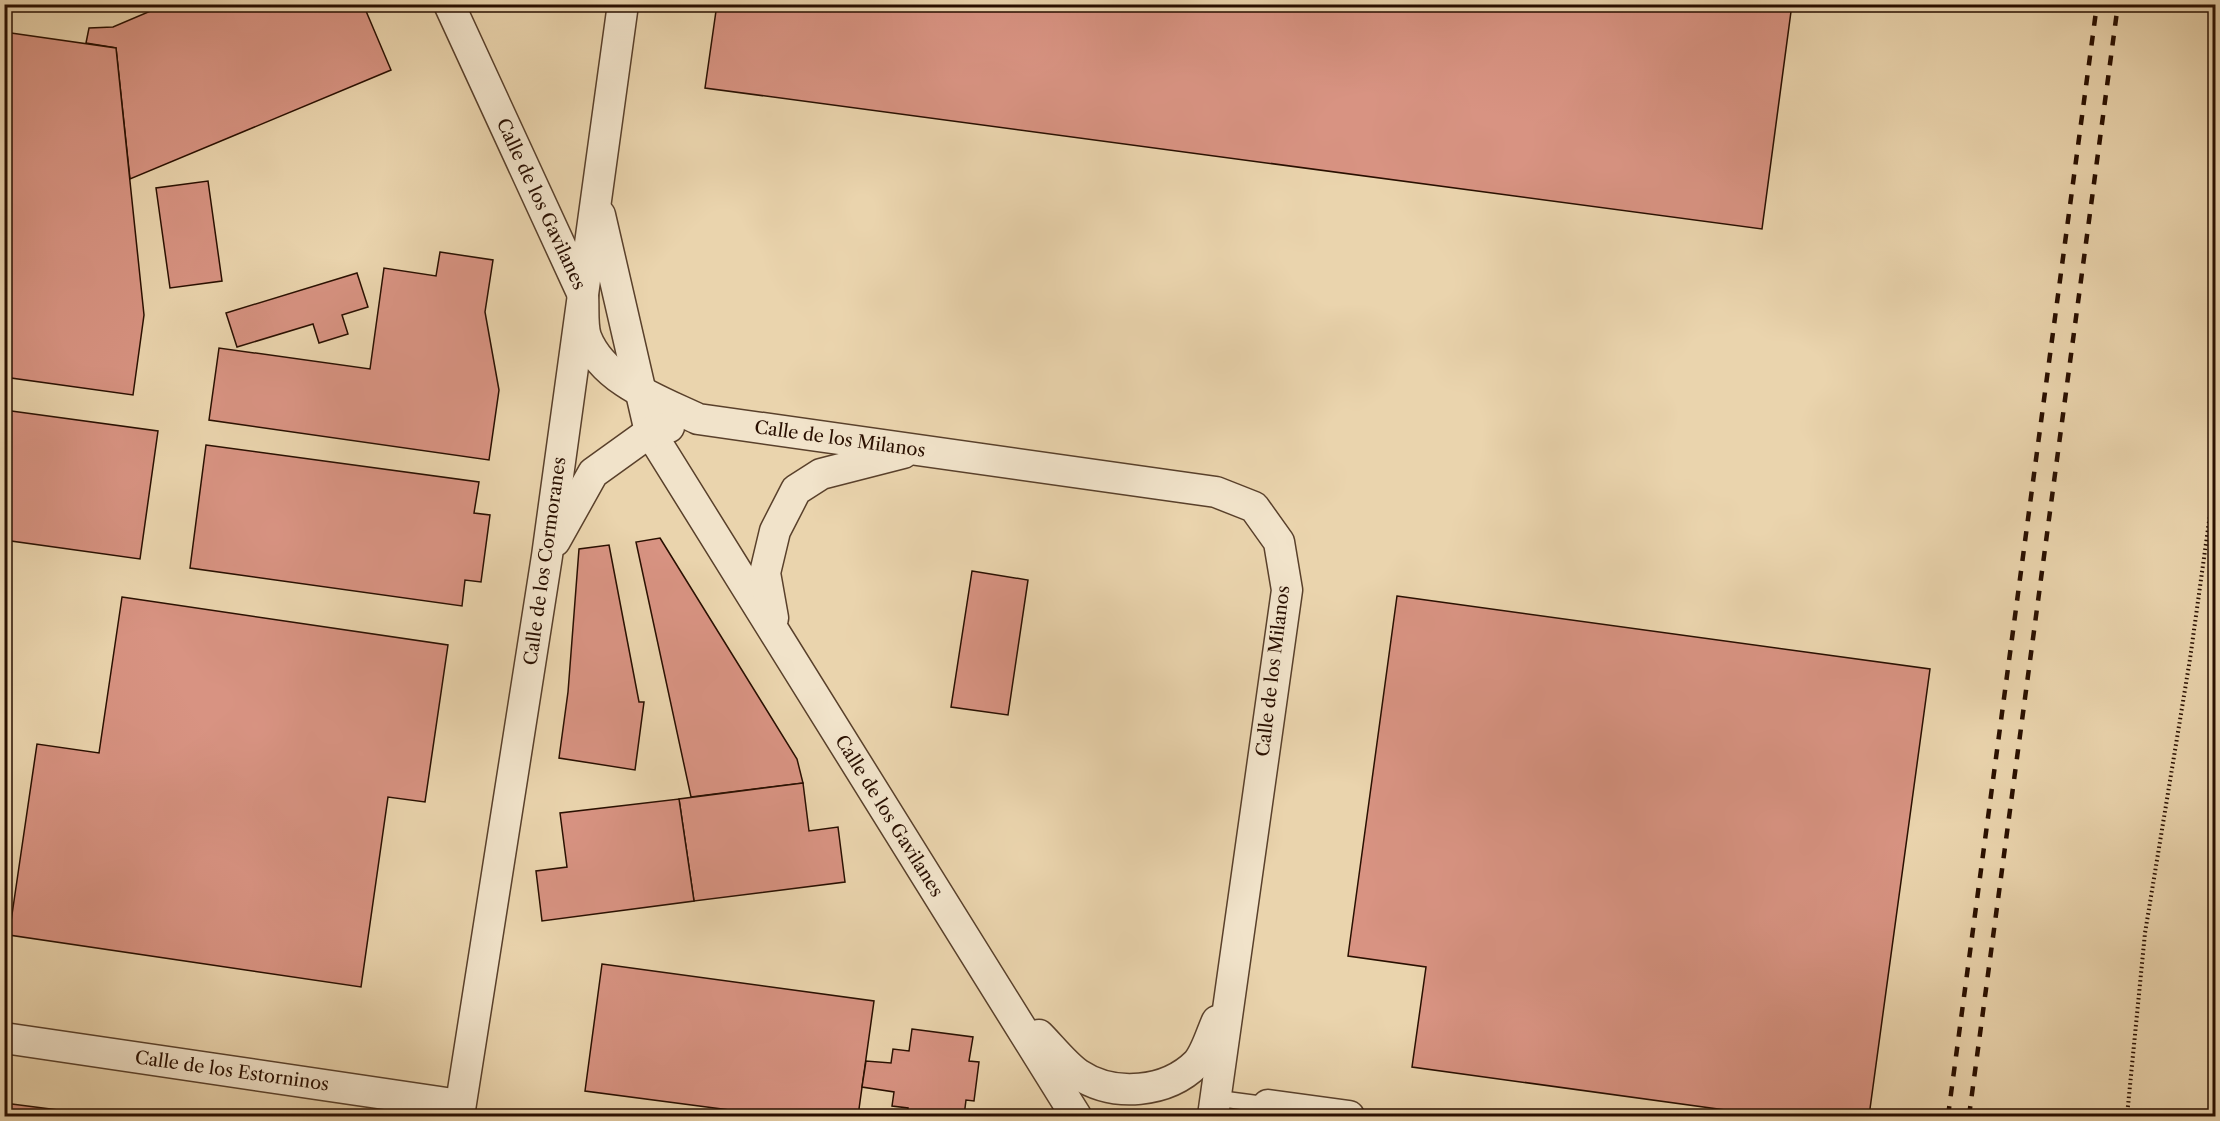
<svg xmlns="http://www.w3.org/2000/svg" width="2220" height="1121" font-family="'Libre Caslon Text',serif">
<rect width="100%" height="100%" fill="#ead4ad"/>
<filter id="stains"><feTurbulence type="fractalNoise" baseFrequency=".00333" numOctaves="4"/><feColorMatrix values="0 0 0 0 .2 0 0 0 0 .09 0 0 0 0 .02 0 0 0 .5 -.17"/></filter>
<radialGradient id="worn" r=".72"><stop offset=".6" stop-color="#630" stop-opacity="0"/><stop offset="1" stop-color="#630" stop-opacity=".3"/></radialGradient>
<g fill="#d89382" stroke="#290f00" stroke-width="1.5">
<polygon points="167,4 363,4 391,70 130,179 116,48 86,43 89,28 113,27"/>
<polygon points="717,4 1792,4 1762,229 705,88"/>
<polygon points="4,32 116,48 144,315 133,395 4,377"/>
<polygon points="208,181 222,281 170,288 156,188"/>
<polygon points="440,252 493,260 485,312 499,390 489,460 209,420 219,348 370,369 384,268 436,276"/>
<polygon points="357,273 368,307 342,315 348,334 319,343 313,324 237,347 226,313"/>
<polygon points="4,410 158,431 140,559 4,540"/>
<polygon points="206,445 479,482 474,513 490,515 481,582 465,580 462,606 190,568"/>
<polygon points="660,538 797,759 803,783 691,797 636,542"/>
<polygon points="609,545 639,702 644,702 635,770 559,758 568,692 579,549"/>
<polygon points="972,571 1028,580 1008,715 951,707"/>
<polygon points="1397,596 1930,669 1869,1116 1769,1116 1412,1067 1426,967 1348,956"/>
<polygon points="122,597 448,645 425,802 388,797 361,987 9,935 37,744 99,753"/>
<polygon points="803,783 809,831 838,827 845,882 694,901 679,799"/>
<polygon points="679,799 694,901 542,921 536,871 567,867 560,813"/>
<polygon points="602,964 874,1001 858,1116 775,1116 585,1091"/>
<polygon points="912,1029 973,1037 969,1061 979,1062 974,1101 966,1100 964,1116 907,1115 908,1108 892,1106 894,1092 862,1087 866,1061 891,1063 893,1049 909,1051"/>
<polygon points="4,1103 105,1116 4,1116"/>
</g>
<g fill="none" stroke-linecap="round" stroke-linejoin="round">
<defs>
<polyline id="service" points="1215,1098 1268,1105"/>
<g id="minor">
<path d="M 449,4 L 583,295 C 584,308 582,325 586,337 C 603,381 658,400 698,419 L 1216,492 L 1254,507 L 1279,542 L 1287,590 L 1213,1116"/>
<polyline points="600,215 650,432 1076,1116"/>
<polyline points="555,541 593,473 650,432 669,427"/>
<polyline points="773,618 765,573 775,531 796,490 821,474 903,453"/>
<path d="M 1039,1035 C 1051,1047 1064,1064 1078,1074 C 1114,1098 1167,1093 1197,1063 C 1206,1053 1211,1034 1217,1021"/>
<polyline points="4,1038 460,1105"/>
<polyline points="1268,1105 1349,1116"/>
<polyline points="459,1116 547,556 623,4"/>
</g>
</defs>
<use href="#service" stroke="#59402b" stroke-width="18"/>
<use href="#minor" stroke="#59402b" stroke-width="33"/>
<polyline stroke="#290f00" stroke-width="4" stroke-dasharray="1.5 3" stroke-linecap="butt" points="2127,1116 2145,933 2190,659 2216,471"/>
<use href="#service" stroke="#f1e3ca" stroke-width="15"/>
<use href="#minor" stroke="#f1e3ca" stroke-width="30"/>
<g stroke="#290f00" stroke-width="4.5" stroke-dasharray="10 10" stroke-linecap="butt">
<polyline points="1948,1116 2097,4"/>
<polyline points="1969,1116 2118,4"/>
</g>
</g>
<g text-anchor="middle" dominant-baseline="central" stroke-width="4.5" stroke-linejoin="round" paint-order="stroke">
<g font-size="18" fill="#290f00" stroke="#f1e3ca">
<text transform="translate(541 204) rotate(65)">Calle de los Gavilanes</text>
<text transform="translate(840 439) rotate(8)">Calle de los Milanos</text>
<text transform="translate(545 561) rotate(-82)">Calle de los Cormoranes</text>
<text transform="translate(1273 671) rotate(-83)">Calle de los Milanos</text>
<text transform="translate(889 816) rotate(58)">Calle de los Gavilanes</text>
<text transform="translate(232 1071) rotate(8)">Calle de los Estorninos</text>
</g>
</g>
<rect width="2220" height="1121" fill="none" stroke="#ead4ad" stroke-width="24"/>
<rect x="6" y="6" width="2208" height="1109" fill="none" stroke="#290f00" stroke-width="3"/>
<rect x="12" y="12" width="2196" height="1097" fill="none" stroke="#290f00" stroke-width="1.5"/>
<rect width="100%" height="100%" filter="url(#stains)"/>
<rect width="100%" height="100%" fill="url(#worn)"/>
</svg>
